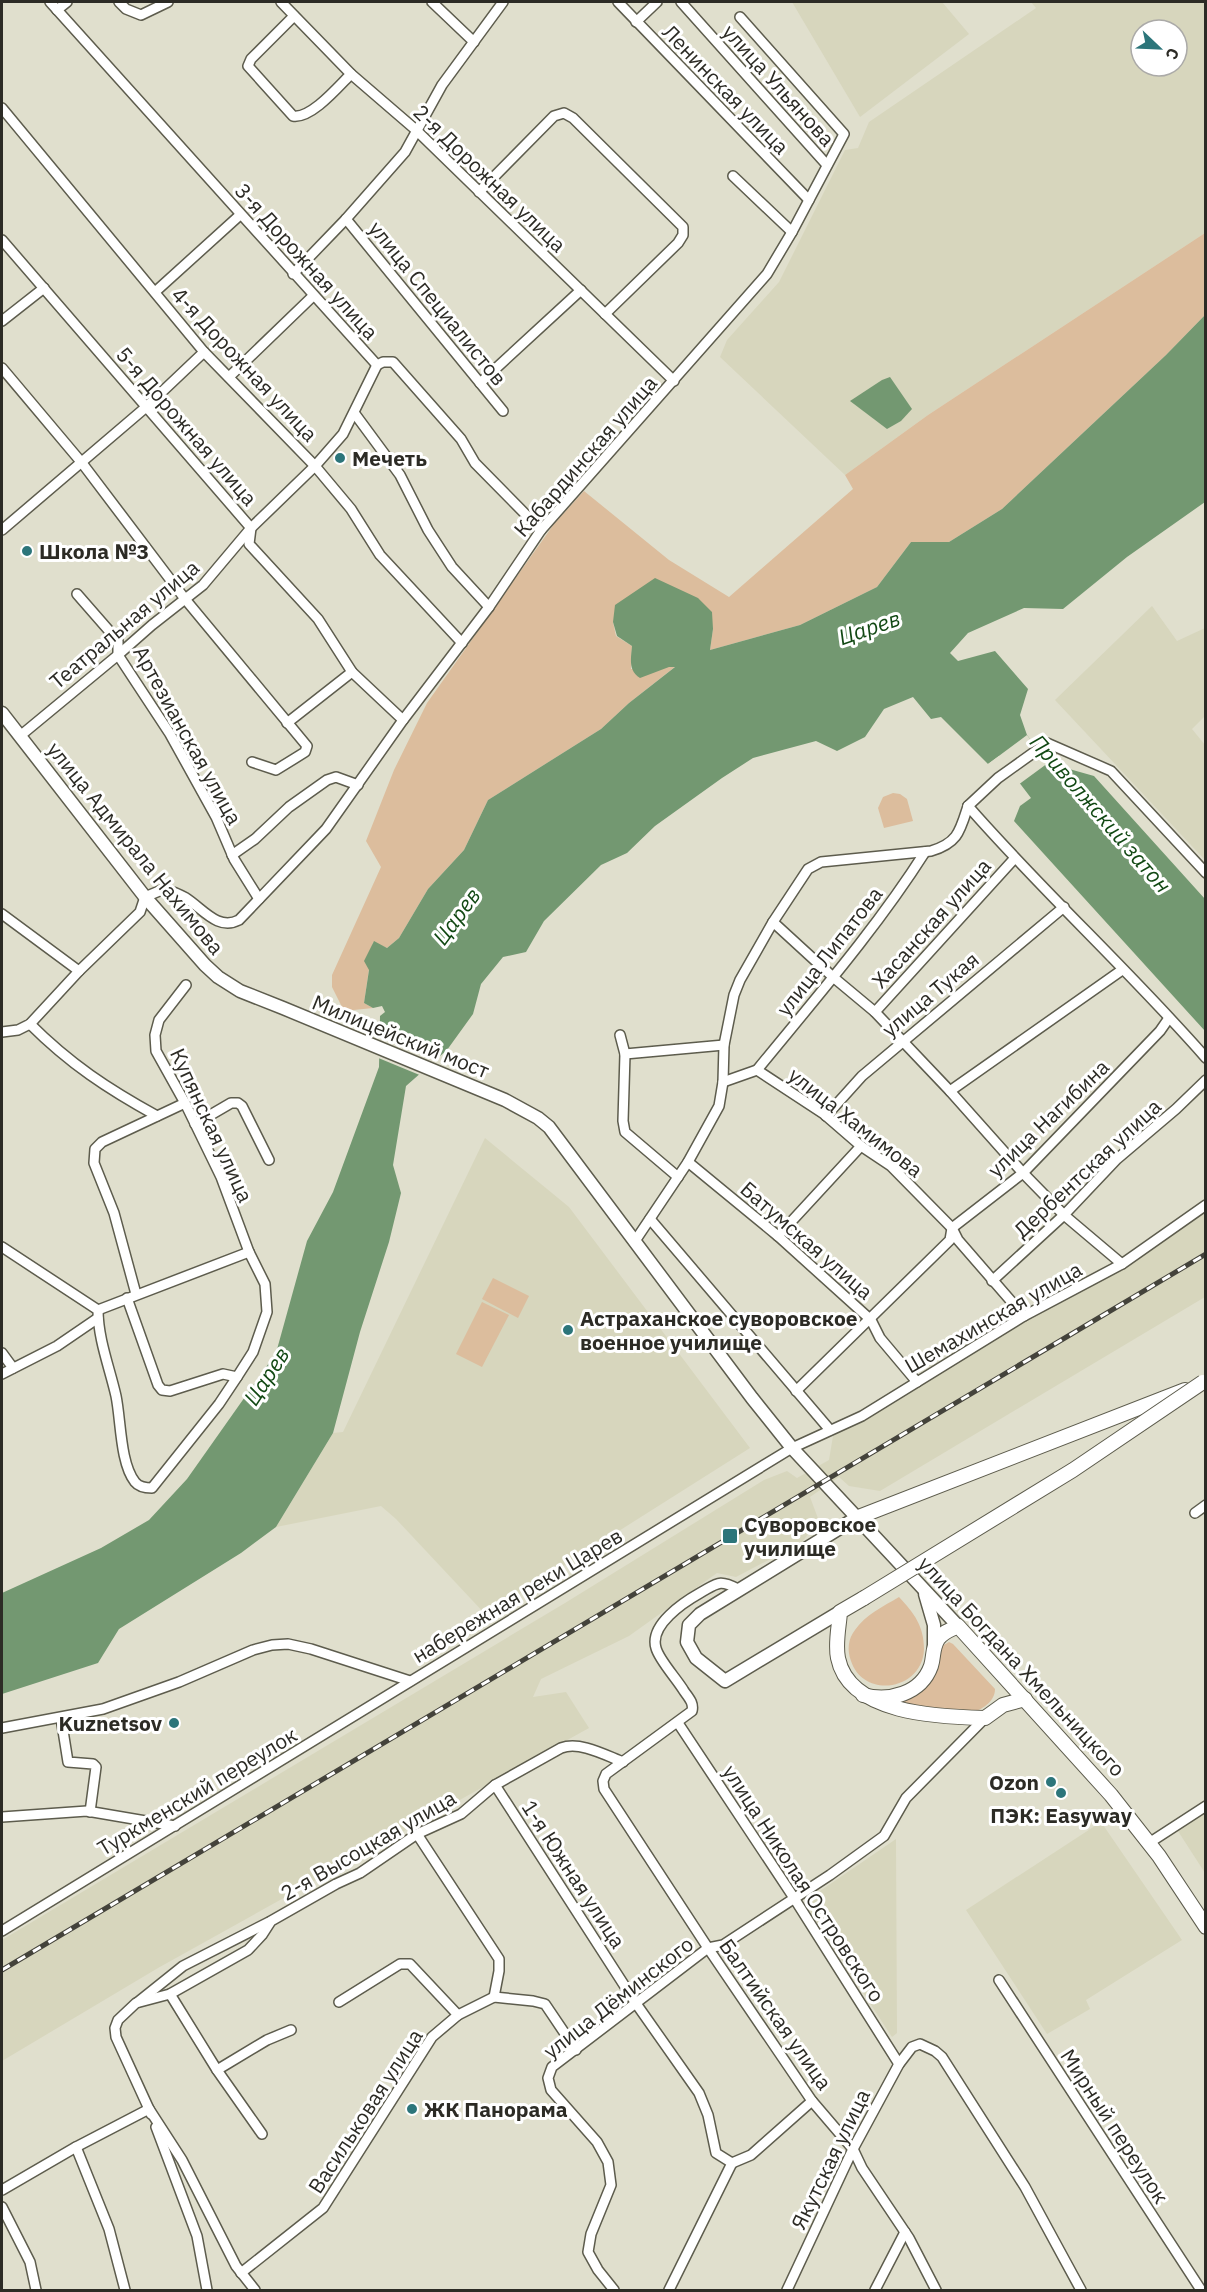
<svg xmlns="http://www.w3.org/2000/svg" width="1207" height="2292" font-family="'IBM Plex Sans',sans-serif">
<rect width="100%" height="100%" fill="#e0dfcd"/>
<g fill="#d7d6bd" fill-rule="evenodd">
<polygon points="792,2 942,2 969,34 860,117"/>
<path d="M 1031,2 L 1205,2 L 1205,233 L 928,415 L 845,475 L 720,357 L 727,340 L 779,282 L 845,150 L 858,148 L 869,122 L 1036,8 ZM 1141,30 L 1177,30 L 1177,66 L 1141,66 Z"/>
<polygon points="1152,606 1177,641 1205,628 1205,716 1192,729 1205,745 1205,860 1055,700"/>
<polygon points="485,1138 569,1207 750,1448 486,1615 396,1519 381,1506 276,1527 333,1433 343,1432"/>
<polygon points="1205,1207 1205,1297 880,1491 849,1486 839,1477 810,1497 819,1521 801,1543 736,1577 717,1573 629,1636 541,1679 533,1697 566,1692 589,1728 158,1968 2,2061 2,1940 565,1603 764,1480 787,1471 797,1478 829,1460 833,1436"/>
<polygon points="1205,1809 1205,1873 1176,1828"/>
<polygon points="1101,1822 1182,1940 1086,2000 1090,2009 1047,2034 966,1910"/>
<polygon points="896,1839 897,2033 892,2037 804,1902"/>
</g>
<g fill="#dcbd9d">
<polygon points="1205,233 1205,315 1166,355 1002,509 949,542 911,542 877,587 800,625 710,650 713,629 613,622 616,636 632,646 631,669 676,666 629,703 601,729 488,800 464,850 428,889 399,938 387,948 373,942 364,1003 373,1008 344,1011 332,987 332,975 381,867 366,841 394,770 427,703 554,524 584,491 669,560 729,597 853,489 845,475 928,415"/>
<polygon points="893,793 900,794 907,799 913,821 884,828 878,808 883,797"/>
<polygon points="493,1278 529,1296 518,1318 482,1299"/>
<polygon points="482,1302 509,1315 482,1367 456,1354"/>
<path d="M 899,1597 C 914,1613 924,1626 924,1649 C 923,1690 864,1700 851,1661 C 847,1650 848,1639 855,1630 C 865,1615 884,1606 899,1597 Z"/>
<path d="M 949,1642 L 953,1644 L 995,1689 C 995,1701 984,1708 974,1712 L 899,1704 L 899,1700 C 919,1694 935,1682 939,1660 C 940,1655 940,1651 942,1646 Z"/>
</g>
<g fill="#739871">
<path d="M 1205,315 L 1205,502 L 1127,557 L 1063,609 L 1024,608 L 968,633 L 950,653 L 958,661 L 995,651 L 1028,689 L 1020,715 L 1027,735 L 1048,763 L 1094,776 L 1205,899 L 1205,1031 L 1014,821 L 1020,806 L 1031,798 L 999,756 L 988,764 L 941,717 L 931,719 L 913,697 L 884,709 L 865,737 L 837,751 L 816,741 L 753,758 L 722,778 L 655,826 L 627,853 L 601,865 L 544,921 L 526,952 L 503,957 L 481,984 L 473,1014 L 447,1050 L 406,1086 L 393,1165 L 401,1193 L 389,1242 L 360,1332 L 333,1433 L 276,1527 L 241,1553 L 119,1629 L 98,1663 L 2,1694 L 2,1593 L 101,1548 L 149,1520 L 187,1479 L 276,1353 L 307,1241 L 333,1192 L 379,1067 L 380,1016 L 385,1012 L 382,1006 L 373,1008 L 364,1003 L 369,970 L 364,961 L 374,941 L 387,948 L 399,938 L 428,889 L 464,850 L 488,800 L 601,729 L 629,703 L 675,667 L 669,667 L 640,678 C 628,670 631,659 632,646 L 617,636 L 613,622 L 615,605 L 655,578 L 698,598 L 712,612 L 713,629 L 710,650 L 800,625 L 877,587 L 911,542 L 949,542 L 1002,509 L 1166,355 Z"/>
<polygon points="890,377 912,409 901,421 887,429 850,401 882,380"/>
</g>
<g fill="#e0dfcd">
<polygon points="1027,735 1048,763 1018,785 999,760 990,766 988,764"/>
<polygon points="377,1029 387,1033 442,1058 422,1076 376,1057"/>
</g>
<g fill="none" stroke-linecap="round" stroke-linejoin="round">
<defs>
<g id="minor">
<polyline points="50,2 377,365 383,362 393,362 461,439 475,463 541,530"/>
<polyline points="119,2 126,9 141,15 168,2"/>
<polyline points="281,2 351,74 416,130 674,381"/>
<polyline points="432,2 474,42"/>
<polyline points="618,2 809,200"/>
<polyline points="681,2 827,165"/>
<polyline points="57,10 67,2"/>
<path d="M 294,16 L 251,59 L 248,66 L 293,116 C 311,119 338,87 351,74"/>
<polyline points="636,22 657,2"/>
<polyline points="2,108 204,352 315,466 351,509 380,555 462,643"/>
<polyline points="733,176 792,232"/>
<polyline points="479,192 554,116 564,113 573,118 683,227 683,235 678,243 605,314"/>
<polyline points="346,219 503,411"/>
<polyline points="2,240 251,528 249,544 318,619 352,672 403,720"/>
<polyline points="293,274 346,219 405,152 442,85 503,2"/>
<polyline points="155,292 240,215"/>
<polyline points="2,321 44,288"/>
<polyline points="2,368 82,463 185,599 307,746 305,752 276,770 252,762"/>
<polyline points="229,377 313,296"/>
<polyline points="480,383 581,290"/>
<polyline points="355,414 400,475 428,530 452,567 489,607"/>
<polyline points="2,530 145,408 204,352"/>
<polyline points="77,594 118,641 118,655 170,734 216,817 234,859 259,899"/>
<polyline points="287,723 352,672"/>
<polyline points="20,736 118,655 152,625 203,585 251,528 315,466 343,434 377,365"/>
<path d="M 968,806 C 1044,893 1130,971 1206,1058"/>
<polyline points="968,806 998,778 1047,743 1111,771 1206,873"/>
<polyline points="232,855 255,839 289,807 327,780 336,777 358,785"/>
<polyline points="2,914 79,971"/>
<polyline points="773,922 833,977 875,1012 950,1091 1023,1173 1064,1215 1122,1264"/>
<polyline points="875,1012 1014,859"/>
<path d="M 30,1024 C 70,1064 108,1089 157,1116"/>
<path d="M 2,1032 L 18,1030 L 30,1024 L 79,971 L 140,912 L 145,897 L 164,889 C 172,891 179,894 186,898 C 203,909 218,931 239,920 L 326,829 L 403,720 L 489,607 L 541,530 L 767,274 L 792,232 L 844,134 L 740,17"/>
<polyline points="620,1035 625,1054 623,1121 625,1132 678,1177"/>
<polyline points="625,1054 724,1045"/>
<path d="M 757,1070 C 815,999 876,929 925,852"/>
<polyline points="723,1082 757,1070 824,1114 861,1146 891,1166 952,1228 958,1240 1024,1316"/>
<polyline points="950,1091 1122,970"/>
<polyline points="826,1116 862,1076 1064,907"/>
<polyline points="195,1124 231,1103 238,1103 242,1106 269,1160"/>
<polyline points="688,1162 778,1236 871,1320 880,1338 917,1382"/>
<polyline points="650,1219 830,1430"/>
<polyline points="778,1236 861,1146"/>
<path d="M 635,1241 L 688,1162 L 719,1106 L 723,1082 L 724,1045 L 734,995 L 740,980 L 773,922 L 808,869 L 821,862 L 931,851 C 958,843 960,831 968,806"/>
<path d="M 2,1247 L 98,1310 C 98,1339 110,1369 116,1396 C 121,1420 120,1463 135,1482 C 139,1487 145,1488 152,1488 L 219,1404 L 237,1377 L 253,1352 L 267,1312 L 265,1284 L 249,1252 L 221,1177 L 185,1103 L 156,1051 L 155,1035 L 159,1020 L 186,985"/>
<polyline points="992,1281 1064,1215 1117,1159 1176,1109 1206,1080"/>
<polyline points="136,1294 114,1213 94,1163 95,1149 102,1142 185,1103"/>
<polyline points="127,1298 158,1385 162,1390 170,1391 223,1374 237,1377"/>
<polyline points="98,1310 249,1252"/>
<polyline points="2,1353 13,1368"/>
<polyline points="2,1374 57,1346 98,1318"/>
<polyline points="796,1391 950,1240 952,1228 1023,1173 1160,1031 1169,1018"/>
<polyline points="1195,1513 1206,1505"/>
<path d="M 738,1589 C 719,1579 718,1583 700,1593 C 684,1602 649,1625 656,1648 C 659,1660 677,1679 684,1691 C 689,1698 694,1703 692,1711 L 606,1774 L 603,1781 L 604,1789 L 708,1948 L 812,2101 L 853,2149 L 862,2168 L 909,2238 L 936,2290"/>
<polyline points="61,1718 68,1762 93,1764 96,1767 90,1812"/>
<polyline points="678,1723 794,1898 899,2064"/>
<polyline points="2,1728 103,1709 179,1682 253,1650 272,1645 288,1644 311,1649 410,1681"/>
<polyline points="495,1785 635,2002 699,2093 708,2115 716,2153 732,2163"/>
<polyline points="2,1817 87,1811 175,1826"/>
<polyline points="417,1834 499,1959 499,1971 494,1997 533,2001 545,2004 576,2050"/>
<polyline points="1149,1843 1206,1806"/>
<polyline points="2,1931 792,1448 862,1416 1024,1316 1122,1264 1206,1205"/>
<polyline points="999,1980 1201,2290"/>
<polyline points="170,1994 217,2070 262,2134"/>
<polyline points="138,2002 183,1966 269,1922"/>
<polyline points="339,2002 400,1964 410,1964 458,2015"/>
<polyline points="217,2070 267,2040 291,2030"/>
<polyline points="156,2127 197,2236 207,2290"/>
<polyline points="76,2147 109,2229 125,2290"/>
<polyline points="732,2163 751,2155 812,2101"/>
<polyline points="2,2190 76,2147 149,2109 151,2114"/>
<polyline points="2,2207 30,2262 36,2290"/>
<polyline points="241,2273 323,2208 432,2037 458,2015 494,1997"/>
<path d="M 255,2290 L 236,2266 L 182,2160 L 149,2109 L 116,2037 L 115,2028 L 118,2020 L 136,2003 L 170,1994 L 248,1950 L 262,1935 L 271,1921 L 336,1884 L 360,1873 L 417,1834 L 461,1814 L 495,1785 L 561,1748 C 580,1741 605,1755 623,1762"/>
<polyline points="614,2290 598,2270 588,2252 591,2234 611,2185 608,2162 597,2142 551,2090 548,2078 552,2067 708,1948 723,1945 830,1875 884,1836 906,1798 985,1718"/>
<polyline points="669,2290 732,2163"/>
<polyline points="787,2290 853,2149 899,2064 912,2047 920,2044 935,2051 942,2057 1025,2187 1081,2290"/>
<polyline points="875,2290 905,2232"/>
</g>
<g id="secondary">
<polyline points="2,713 145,897 205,965 218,977 240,991 283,1008 505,1100 538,1118 549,1127 752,1398 792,1448 958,1626"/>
<polyline points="925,1594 934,1625 934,1647"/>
<polyline points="840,1612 725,1681 696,1658 687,1642 689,1625 700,1614 856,1518"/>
</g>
<g id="primary">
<polyline points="856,1518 1185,1390"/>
<path d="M 864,1598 L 840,1612 C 839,1627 835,1643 838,1658 C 849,1714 939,1717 985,1718 L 1003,1705 L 1025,1699"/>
<path d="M 863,1695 C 889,1702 921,1694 931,1666 C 934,1657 932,1648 938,1639 C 943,1632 950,1630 958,1626 L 1111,1795 L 1159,1856 L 1206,1927"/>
</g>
</defs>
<use href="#minor" stroke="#5d5c4d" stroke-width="12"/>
<use href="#secondary" stroke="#5d5c4d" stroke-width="15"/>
<use href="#primary" stroke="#5d5c4d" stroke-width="16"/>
<use href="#minor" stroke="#fff" stroke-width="9"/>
<use href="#secondary" stroke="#fff" stroke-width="12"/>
<use href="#primary" stroke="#fff" stroke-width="14"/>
<defs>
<polyline id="rail" points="2,1970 1206,1254"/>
</defs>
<use href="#rail" stroke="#44433b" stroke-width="5"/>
<use href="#rail" stroke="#fff" stroke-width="3" stroke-dasharray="9" stroke-linecap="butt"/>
<defs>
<polyline id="primary-bridge" points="864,1598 1073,1470 1203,1382"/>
</defs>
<use href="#primary-bridge" stroke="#5d5c4d" stroke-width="16" stroke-linecap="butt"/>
<use href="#primary-bridge" stroke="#fff" stroke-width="14"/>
</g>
<g fill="#2c757a" stroke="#fff" stroke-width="2">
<circle cx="340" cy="458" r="6"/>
<circle cx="27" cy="551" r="6"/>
<circle cx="568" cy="1330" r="6"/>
<rect x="722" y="1528" width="16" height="16" rx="3"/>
<circle cx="174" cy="1723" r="6"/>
<circle cx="1051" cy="1782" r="6"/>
<circle cx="1061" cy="1793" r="6"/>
<circle cx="412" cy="2109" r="6"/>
</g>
<g text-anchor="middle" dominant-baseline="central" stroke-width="6" stroke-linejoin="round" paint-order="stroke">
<g font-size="21" fill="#2c2b25" stroke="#fff">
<text transform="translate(779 85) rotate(48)">улица Ульянова</text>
<text transform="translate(726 89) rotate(46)">Ленинская улица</text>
<text transform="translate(490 178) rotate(44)">2-я Дорожная улица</text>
<text transform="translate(307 261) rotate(48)">3-я Дорожная улица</text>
<text transform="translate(438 303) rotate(51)">улица Специалистов</text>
<text transform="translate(245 364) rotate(47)">4-я Дорожная улица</text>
<text transform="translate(187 426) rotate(49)">5-я Дорожная улица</text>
<text transform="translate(585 456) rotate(-49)">Кабардинская улица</text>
<text transform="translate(124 624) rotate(-40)">Театральная улица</text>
<text transform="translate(188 735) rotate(61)">Артезианская улица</text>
<text transform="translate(136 848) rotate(51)">улица Адмирала Нахимова</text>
<text transform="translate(931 923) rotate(-48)">Хасанская улица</text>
<text transform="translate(829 951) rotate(-52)">улица Липатова</text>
<text transform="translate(930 994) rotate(-40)">улица Тукая</text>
<text transform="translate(401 1036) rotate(22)">Милицейский мост</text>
<text transform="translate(1048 1118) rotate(-44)">улица Нагибина</text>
<text transform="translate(856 1122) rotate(38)">улица Хамимова</text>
<text transform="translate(212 1125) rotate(65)">Купянская улица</text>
<text transform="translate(1087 1168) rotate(-43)">Дербентская улица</text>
<text transform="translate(807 1240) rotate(41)">Батумская улица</text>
<text transform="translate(993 1317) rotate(-30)">Шемахинская улица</text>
<text transform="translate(517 1595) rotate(-31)">набережная реки Царев</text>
<text transform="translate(1022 1666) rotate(47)">улица Богдана Хмельницкого</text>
<text transform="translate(197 1791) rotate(-31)">Туркменский переулок</text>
<text transform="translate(368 1845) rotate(-30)">2-я Высоцкая улица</text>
<text transform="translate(574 1874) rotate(57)">1-я Южная улица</text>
<text transform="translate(804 1883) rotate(57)">улица Николая Островского</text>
<text transform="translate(618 1997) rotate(-38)">улица Дёминского</text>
<text transform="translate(776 2014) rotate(55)">Балтийская улица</text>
<text transform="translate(365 2111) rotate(-57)">Васильковая улица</text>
<text transform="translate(1115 2126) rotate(57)">Мирный переулок</text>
<text transform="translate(830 2159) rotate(-64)">Якутская улица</text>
</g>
<g font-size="21" font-weight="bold" fill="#2c2b25" stroke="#fff" text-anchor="start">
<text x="352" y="458">Мечеть</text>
<text x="39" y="551">Школа №3</text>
<text x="580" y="1318">Астраханское суворовское<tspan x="580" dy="24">военное училище</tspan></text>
<text x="744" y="1524">Суворовское<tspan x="744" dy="24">училище</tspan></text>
<text x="162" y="1723" text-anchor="end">Kuznetsov</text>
<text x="1039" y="1782" text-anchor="end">Ozon</text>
<text x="1061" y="1815" text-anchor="middle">ПЭК: Easyway</text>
<text x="424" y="2109">ЖК Панорама</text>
</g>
<g font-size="22" font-style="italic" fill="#114813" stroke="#fff">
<text transform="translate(869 627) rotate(-19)">Царев</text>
<text transform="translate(1101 813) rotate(49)">Приволжский затон</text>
<text transform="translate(456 916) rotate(-54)">Царев</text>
<text transform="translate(266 1376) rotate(-57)">Царев</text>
</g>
</g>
<rect width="1207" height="2292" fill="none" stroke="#2c2b25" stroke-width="6"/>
<g transform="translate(1159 48) rotate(113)"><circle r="28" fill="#ffffff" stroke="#abaaa8" stroke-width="1.5"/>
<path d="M0-4.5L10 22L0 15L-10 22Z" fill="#2c757a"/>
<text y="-9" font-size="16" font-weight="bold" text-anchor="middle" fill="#2c2b25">С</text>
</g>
</svg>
